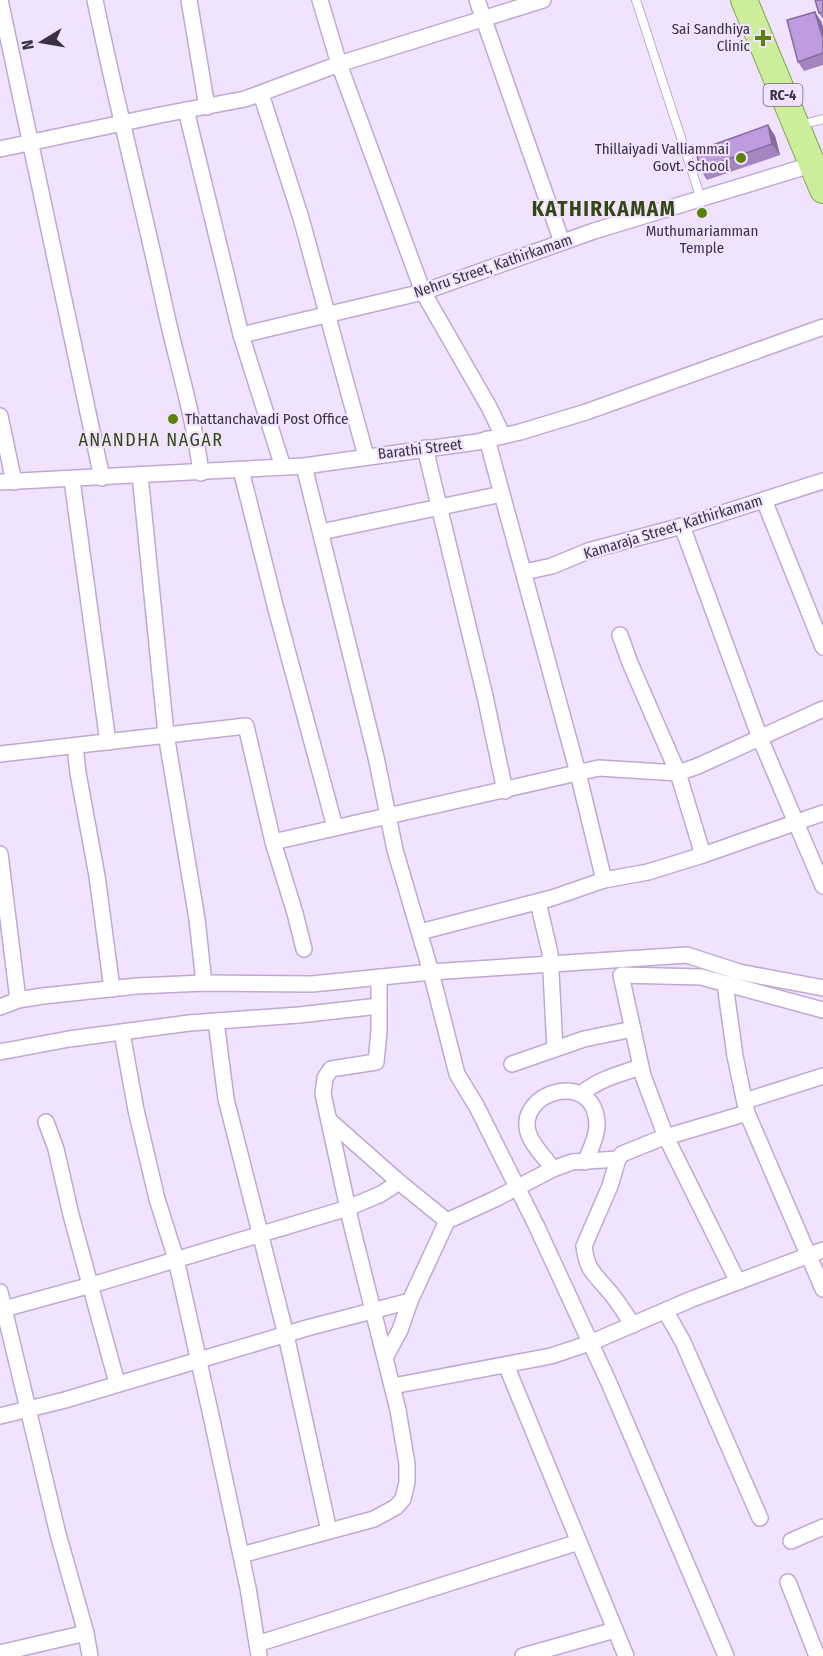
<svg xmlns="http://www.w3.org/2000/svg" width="823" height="1656" font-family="'Fira Sans Condensed',sans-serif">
<rect width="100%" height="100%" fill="#f1e3fe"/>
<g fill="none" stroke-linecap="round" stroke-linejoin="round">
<defs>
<g id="lane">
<polyline points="636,0 701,199"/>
<polyline points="800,125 823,119"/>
</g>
<g id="street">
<polyline points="0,0 102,478"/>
<path d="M 95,0 C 116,103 143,205 165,308 C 177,363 194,416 201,473"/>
<polyline points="189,0 207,107"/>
<polyline points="320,0 339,64 423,292 489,407 503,436"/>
<polyline points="477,0 562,242"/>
<polyline points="261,94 301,218 366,456"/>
<polyline points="186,110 241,335 283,467"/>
<polyline points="0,149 160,115 245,99 339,64 543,0"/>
<polyline points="241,335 423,292 594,231 811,165"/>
<polyline points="0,416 14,482"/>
<polyline points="487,439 578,773 604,880"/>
<polyline points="425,448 485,696 505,791"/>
<polyline points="304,466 376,757 395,850 431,972 457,1074 477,1107 536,1225 609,1383 726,1656"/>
<polyline points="241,470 276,609 335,827"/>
<polyline points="140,475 166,734 197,919 204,983"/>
<polyline points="72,480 108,742"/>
<polyline points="0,482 304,466 477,442 520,432 586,412 823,327"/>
<polyline points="764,500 823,647"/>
<polyline points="682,526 760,738 823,886"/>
<polyline points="321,532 502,494"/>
<polyline points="524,572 552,566 588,551 682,526 823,481"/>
<polyline points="620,635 630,663 678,773 703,855"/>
<polyline points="75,746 78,773 97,876 112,989"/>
<polyline points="0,754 246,726 273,842 295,913 304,949"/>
<polyline points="273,842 599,768 678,773 698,766 823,709"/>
<polyline points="0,854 18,1000"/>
<polyline points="538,902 550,953 555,1049"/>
<polyline points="420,932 552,898 604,880 648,872 703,855 823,813"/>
<polyline points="725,984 735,1056 747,1113 823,1289"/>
<polyline points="0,1007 18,1000 43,996 137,986 204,983 312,984 431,972 687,955 739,972 823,988"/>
<polyline points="216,1021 226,1099 286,1335 329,1531"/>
<polyline points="122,1033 136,1110 157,1199 176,1259 212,1420 248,1588 259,1656"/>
<polyline points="0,1052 69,1039 189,1023 299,1015 379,1006"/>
<polyline points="512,1064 584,1039 633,1029"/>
<path d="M 581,1094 C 599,1079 619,1074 641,1067"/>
<polyline points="745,1101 823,1076"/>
<polyline points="329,1120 399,1182 447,1221"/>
<polyline points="46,1122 56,1149 71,1215 117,1383"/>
<path d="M 553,1169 C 546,1158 534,1148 529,1135 C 513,1091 598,1067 597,1127 C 596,1139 590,1151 585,1162"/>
<polyline points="738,1282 666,1137 643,1076 621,975 701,977 823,1010"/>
<polyline points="0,1292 58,1534 86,1633 90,1656"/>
<polyline points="0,1310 102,1282 348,1208 381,1194 399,1182"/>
<polyline points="666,1312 683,1342 760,1518"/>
<path d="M 633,1325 C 625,1314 618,1301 608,1290 C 594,1273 587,1271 584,1246 L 610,1186 L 618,1159 L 622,1154 L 659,1139 L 747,1113"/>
<polyline points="386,1356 400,1330 410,1301 447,1221 495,1199 553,1169 572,1162 618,1159"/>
<polyline points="506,1365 626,1656"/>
<polyline points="393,1386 551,1356 590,1343 692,1299 823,1250"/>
<polyline points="0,1416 65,1400 307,1328 410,1301"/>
<polyline points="791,1541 823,1527"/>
<polyline points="241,1555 374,1519 396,1507 403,1499 407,1482 407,1464 398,1410 352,1227 323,1094 325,1078 331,1069 376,1062 379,1031 379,977"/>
<polyline points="788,1582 817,1656"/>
<polyline points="257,1644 579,1542"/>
<polyline points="0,1653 86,1633"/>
<polyline points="523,1656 615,1630"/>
</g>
<polyline id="primary" points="744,0 823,190"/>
</defs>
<use href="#lane" stroke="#bfa9d4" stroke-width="10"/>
<use href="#street" stroke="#bfa9d4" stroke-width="18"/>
<use href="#primary" stroke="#83a34f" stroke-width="28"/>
<use href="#lane" stroke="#fff" stroke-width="8"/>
<use href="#street" stroke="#fff" stroke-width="15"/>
<use href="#primary" stroke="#cced9a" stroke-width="26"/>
</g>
<g fill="#a385bf">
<polygon points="823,0 823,19 819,13"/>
<polygon points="821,21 823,27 823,65 804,71 798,62"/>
<polygon points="768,125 775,136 780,155 707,180 700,169"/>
</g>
<g fill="#856c9b">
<polygon points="815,12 821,21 823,27 823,38"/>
<polygon points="768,125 775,136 780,155 772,144"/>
</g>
<g fill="#be9bde" stroke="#856c9b" stroke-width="1.5">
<polygon points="815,0 823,0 823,12 819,13"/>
<polygon points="815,12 822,36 823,36 823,53 798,62 787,20"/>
<polygon points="768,125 772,144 700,169 696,151"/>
</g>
<g fill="#5a8204" stroke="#f1e3fe" stroke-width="2">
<path d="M760 29h6v6h6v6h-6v6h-6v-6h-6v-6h6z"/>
<circle cx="741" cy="158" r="6"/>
<circle cx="702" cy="213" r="6"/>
<circle cx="173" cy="419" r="6"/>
</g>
<g text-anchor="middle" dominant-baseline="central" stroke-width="4.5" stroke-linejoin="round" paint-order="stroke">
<rect fill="#f1e3fe" stroke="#71667a" stroke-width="1.5" x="763.5" y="84" width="39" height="22" rx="4.5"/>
<g font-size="14" font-weight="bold" fill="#3a3142">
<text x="783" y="95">RC-4</text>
</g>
<g font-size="15" fill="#3a3142" stroke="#f1e3fe" text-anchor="end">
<text x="750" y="29">Sai Sandhiya<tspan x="750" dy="17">Clinic</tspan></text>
<text x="729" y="149">Thillaiyadi Valliammai<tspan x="729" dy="17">Govt. School</tspan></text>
<text x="702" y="231" text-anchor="middle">Muthumariamman<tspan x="702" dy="17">Temple</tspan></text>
<text x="185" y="419" text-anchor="start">Thattanchavadi Post Office</text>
</g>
<g font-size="15" fill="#3a3142" stroke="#f1e3fe">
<text transform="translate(493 266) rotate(-19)">Nehru Street, Kathirkamam</text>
<text transform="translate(420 449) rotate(-7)">Barathi Street</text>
<text transform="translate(673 527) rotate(-17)">Kamaraja Street, Kathirkamam</text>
</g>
<g font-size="18" letter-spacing="1.5" fill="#324713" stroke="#f1e3fe">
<text x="151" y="440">ANANDHA NAGAR</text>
</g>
<g font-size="21" font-weight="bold" letter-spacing="1.5" fill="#324713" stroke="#f1e3fe">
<text x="604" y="209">KATHIRKAMAM</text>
</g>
</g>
<g transform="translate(42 42) rotate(259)" stroke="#f1e3fe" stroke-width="4.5" paint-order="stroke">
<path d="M0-4.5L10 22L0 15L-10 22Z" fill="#3a3142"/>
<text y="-9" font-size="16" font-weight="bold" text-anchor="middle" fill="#3a3142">N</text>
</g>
</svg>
